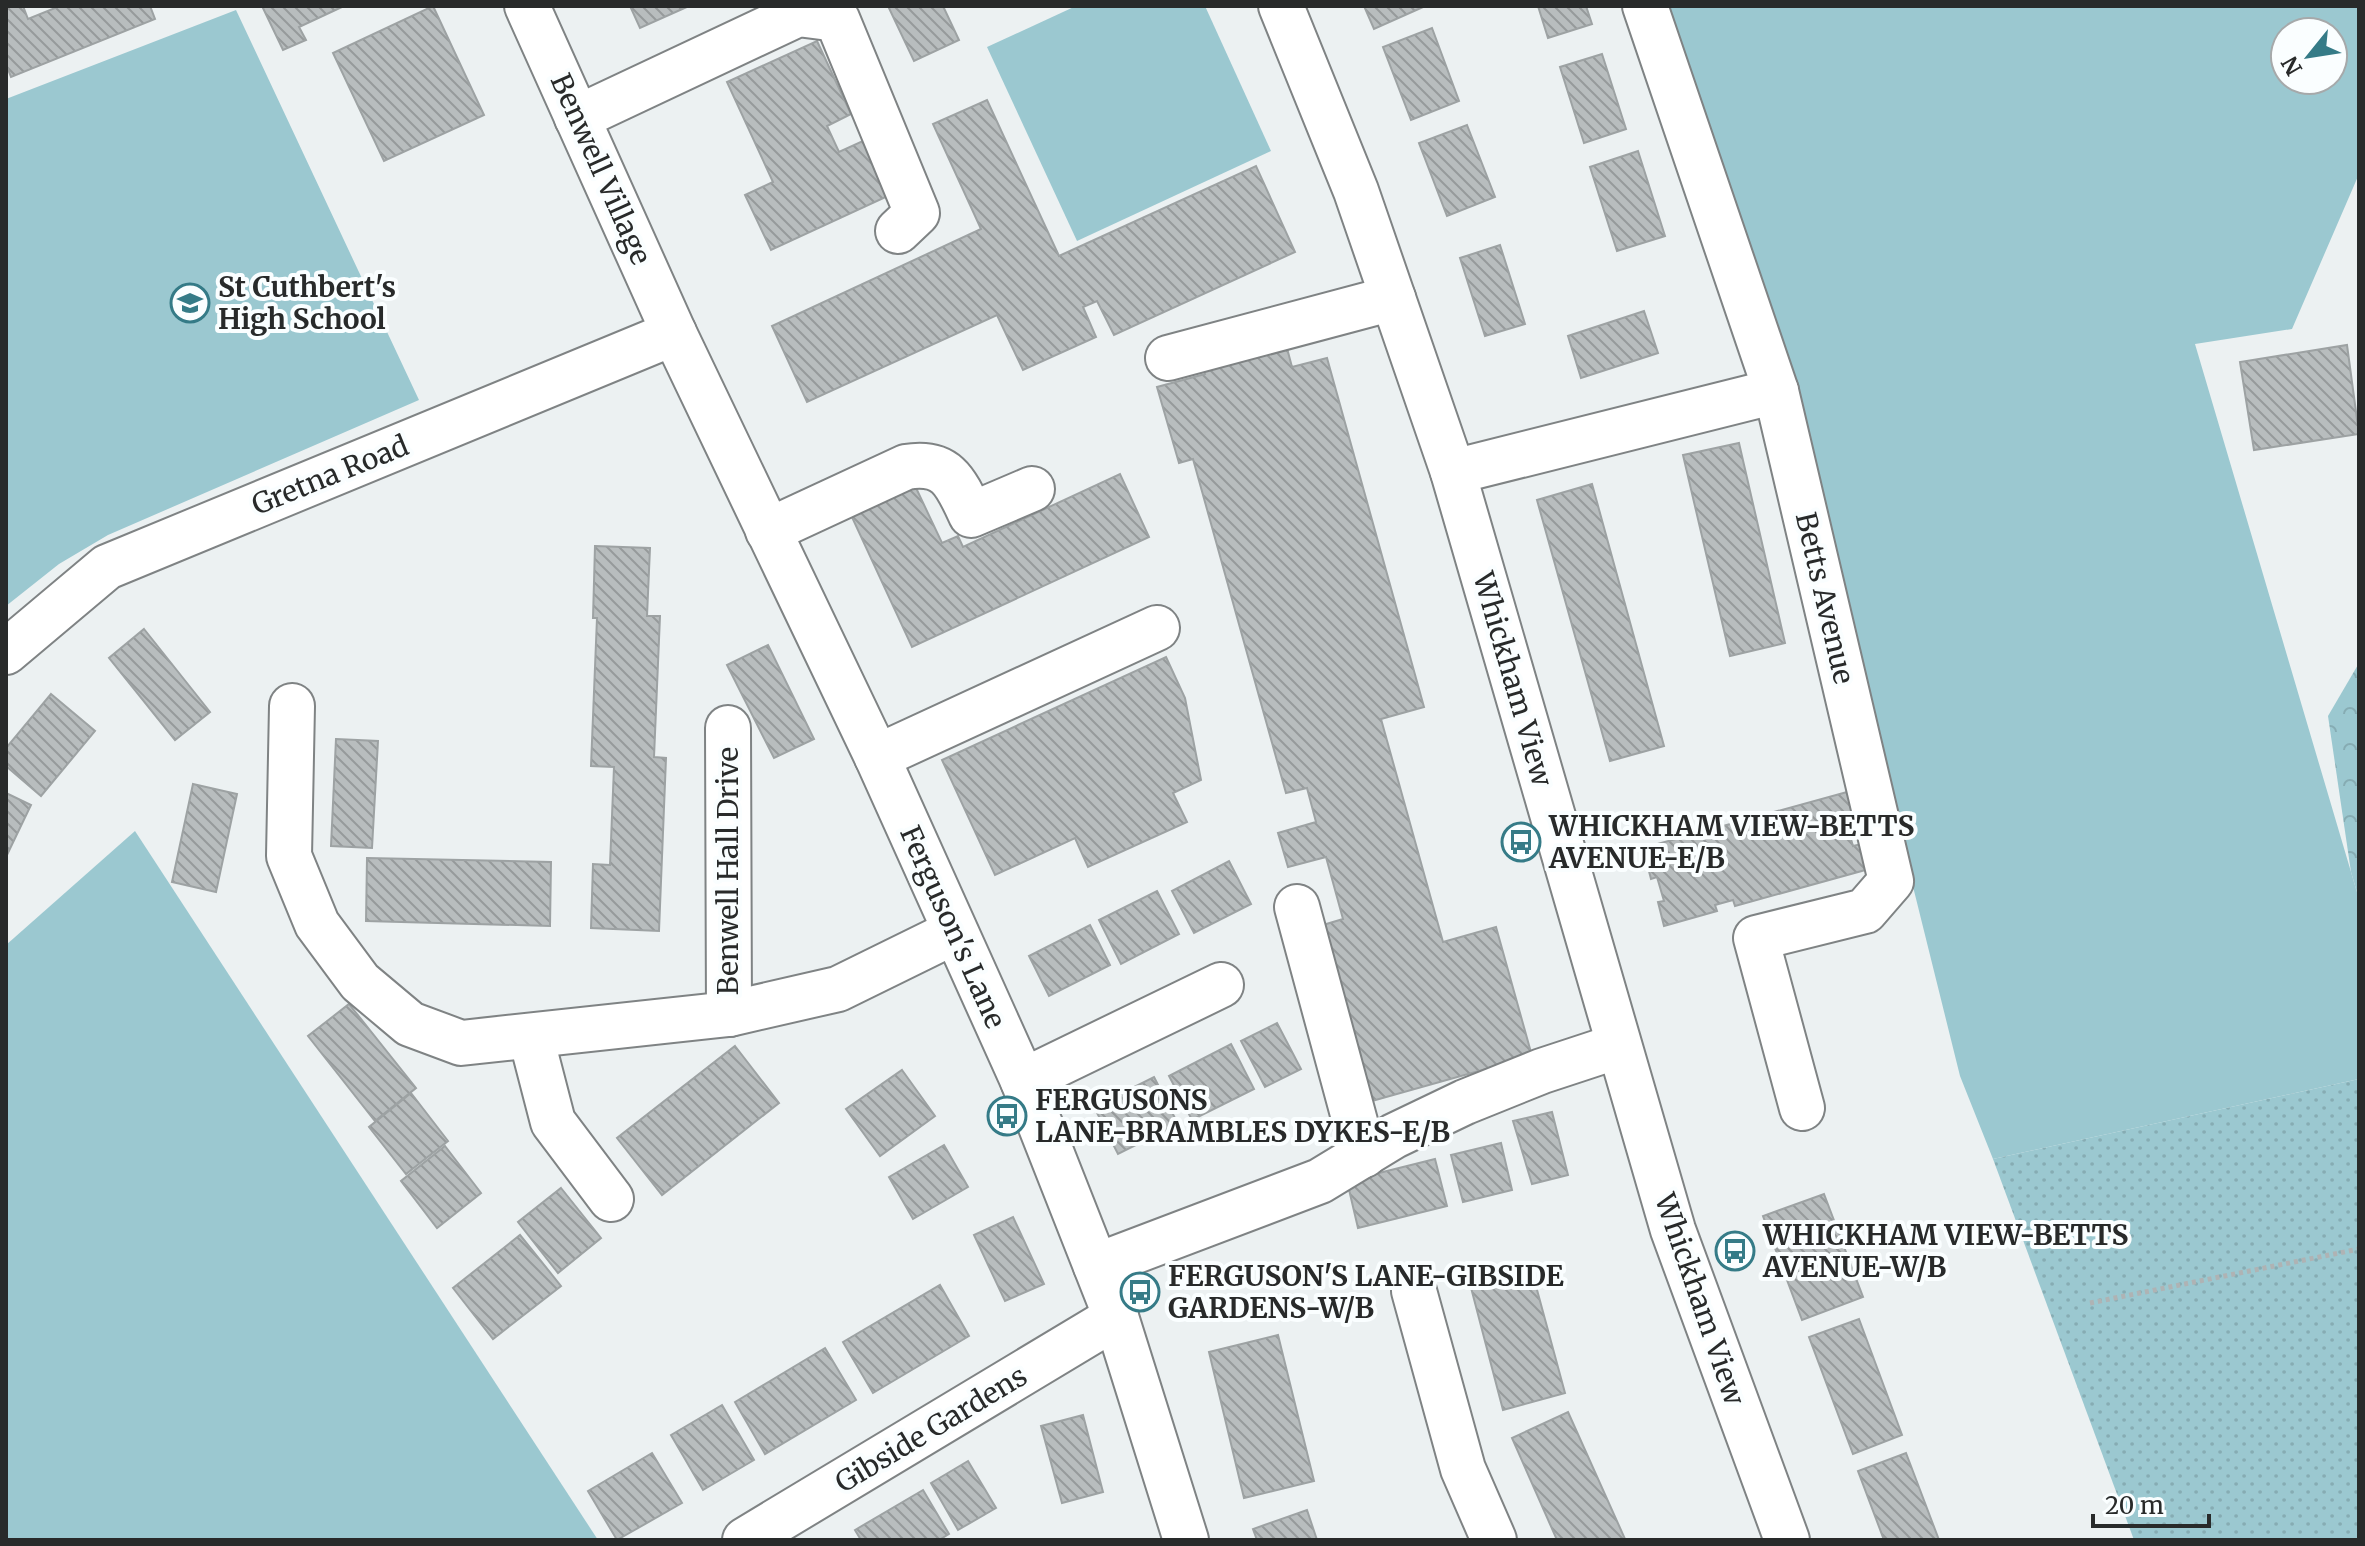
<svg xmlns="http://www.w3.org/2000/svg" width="2365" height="1546" font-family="Merriweather,serif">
<defs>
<pattern id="forest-crowns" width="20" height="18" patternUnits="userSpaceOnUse" patternTransform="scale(2)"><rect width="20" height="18" fill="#9bc8d0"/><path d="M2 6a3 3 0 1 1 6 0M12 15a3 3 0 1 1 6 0" fill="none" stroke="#86acb3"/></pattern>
<pattern id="garden-dots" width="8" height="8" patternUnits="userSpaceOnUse" patternTransform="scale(2)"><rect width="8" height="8" fill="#9bc8d0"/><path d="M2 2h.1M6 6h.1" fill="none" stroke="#86acb3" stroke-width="1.8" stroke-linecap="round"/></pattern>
<pattern id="building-back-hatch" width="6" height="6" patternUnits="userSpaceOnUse" patternTransform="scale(2)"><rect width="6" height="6" fill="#b8bdbe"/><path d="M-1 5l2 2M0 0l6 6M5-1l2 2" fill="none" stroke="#969a9b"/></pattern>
</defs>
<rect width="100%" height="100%" fill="#ecf1f2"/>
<g fill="#9bc8d0" fill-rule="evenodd">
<polygon points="1076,6 1205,6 1271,151 1077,241 987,47"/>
<path d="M 1665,6 L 2359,6 L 2359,174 L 2292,329 L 2195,344 L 2359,899 L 2359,1079 L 1993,1159 L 1960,1076 L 1791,395 ZM 2285,32 L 2333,32 L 2333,80 L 2285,80 Z"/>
<polygon points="236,10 419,400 108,535 59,564 6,606 6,99"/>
<polygon points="135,831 598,1540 6,1540 6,945"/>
</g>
<polygon fill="url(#forest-crowns)" points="2359,663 2359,899 2351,872 2328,716"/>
<polygon fill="url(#garden-dots)" points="2359,1079 2359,1540 2134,1540 1993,1159"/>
<g fill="url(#building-back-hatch)" stroke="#9da2a3" stroke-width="2">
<polygon points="6,6 23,6 28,19 60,6 150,6 155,19 11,77 6,64"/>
<polygon points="262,6 344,6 299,27 306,40 283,50"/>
<polygon points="433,6 484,115 384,161 333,53"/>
<polygon points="630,6 689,6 640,28"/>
<polygon points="888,6 943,6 959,40 914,61"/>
<polygon points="1364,6 1423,6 1423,7 1374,29"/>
<polygon points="1538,6 1586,6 1592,24 1548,38"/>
<polygon points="1432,28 1459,101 1411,120 1383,47"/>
<polygon points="817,41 851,114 827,126 839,152 865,140 890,195 771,250 745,195 773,182 727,82"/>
<polygon points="1602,54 1626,129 1584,143 1560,67"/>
<polygon points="987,100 1059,256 1256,166 1295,252 1114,335 1097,301 1083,307 1096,337 1023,370 997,315 807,402 772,326 981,229 933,124"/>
<polygon points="1467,125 1495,197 1447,216 1419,143"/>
<polygon points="1638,151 1665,236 1617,251 1590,167"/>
<polygon points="1500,245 1525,324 1485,336 1460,258"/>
<polygon points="1644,311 1658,353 1581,378 1568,336"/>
<polygon points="1284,337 1292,367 1327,358 1424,707 1381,719 1443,942 1496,927 1532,1056 1372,1101 1323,925 1343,919 1326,857 1288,867 1278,833 1316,822 1307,788 1286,793 1193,459 1179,463 1157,387 1205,374 1201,360"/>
<polygon points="2347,345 2359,434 2254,450 2240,362"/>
<polygon points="1739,443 1785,643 1730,656 1683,455"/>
<polygon points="909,473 942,543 958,536 963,547 1120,474 1149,537 912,647 845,502"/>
<polygon points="1592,484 1664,746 1610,761 1537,500"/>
<polygon points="595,546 650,548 647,616 660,616 654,757 666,758 659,931 591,928 593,864 610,865 614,767 591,766 597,618 593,618"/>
<polygon points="144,629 210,712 175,740 109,658"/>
<polygon points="768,645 814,739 774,758 727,665"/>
<polygon points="1166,657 1185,698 1201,780 1173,793 1187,822 1088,867 1075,838 995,875 942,760"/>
<polygon points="51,694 95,731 41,796 6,766 6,748"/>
<polygon points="336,739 378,741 372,848 331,846"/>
<polygon points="193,784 237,794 216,892 172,882"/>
<polygon points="1847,792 1854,817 1845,819 1853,846 1862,844 1869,869 1735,906 1733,900 1715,905 1717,911 1664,926 1658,902 1664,901 1657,877 1651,879 1643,848"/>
<polygon points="6,793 31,805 6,857"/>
<polygon points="367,858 551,862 550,926 366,921"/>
<polygon points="1229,861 1251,904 1194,933 1172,891"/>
<polygon points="1157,891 1179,934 1121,964 1099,920"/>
<polygon points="1090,925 1110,965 1049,996 1029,956"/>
<polygon points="349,1004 416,1088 375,1121 308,1036"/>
<polygon points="1277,1023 1301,1069 1265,1087 1241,1041"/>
<polygon points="1231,1044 1254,1089 1192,1120 1169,1076"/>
<polygon points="735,1046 779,1103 662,1195 617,1138"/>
<polygon points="902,1070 935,1116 880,1156 846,1109"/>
<polygon points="1154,1077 1178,1124 1118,1154 1094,1107"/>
<polygon points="411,1093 448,1141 406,1174 369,1127"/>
<polygon points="1552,1112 1568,1175 1532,1184 1513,1121"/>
<polygon points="1501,1143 1512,1190 1463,1202 1451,1155"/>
<polygon points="944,1145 968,1187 913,1219 889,1177"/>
<polygon points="445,1146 481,1193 437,1228 401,1181"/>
<polygon points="1435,1159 1447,1206 1358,1228 1347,1181"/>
<polygon points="561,1188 601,1238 558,1273 518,1222"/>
<polygon points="1824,1194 1863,1297 1802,1320 1763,1216"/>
<polygon points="1013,1217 1044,1284 1005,1301 974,1235"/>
<polygon points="520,1235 561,1286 493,1339 453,1288"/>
<polygon points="1530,1264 1565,1393 1503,1410 1469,1280"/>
<polygon points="940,1285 969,1336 873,1393 843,1342"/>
<polygon points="1859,1319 1902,1435 1853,1454 1809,1337"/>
<polygon points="1278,1335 1314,1481 1244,1498 1209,1352"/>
<polygon points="825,1348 856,1400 765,1454 735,1402"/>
<polygon points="722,1405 754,1460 703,1490 671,1435"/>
<polygon points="1568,1412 1625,1539 1624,1540 1557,1540 1512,1438"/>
<polygon points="1083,1415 1103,1492 1062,1503 1041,1426"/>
<polygon points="652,1453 682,1503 617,1540 588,1491"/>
<polygon points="1906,1453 1939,1540 1884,1540 1858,1471"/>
<polygon points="968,1461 996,1508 958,1530 931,1483"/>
<polygon points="923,1490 949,1534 939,1540 861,1540 855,1530"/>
<polygon points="1307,1510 1317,1540 1257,1540 1253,1529"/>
</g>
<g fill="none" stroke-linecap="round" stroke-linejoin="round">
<defs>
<g id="minor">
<polyline points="527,6 674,333 877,757 1023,1081 1116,1317 1186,1540"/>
<polyline points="1645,6 1776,391 1891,881 1865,911 1756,938 1802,1108"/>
<polyline points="577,118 798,14 837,19 917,213 898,231"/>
<polyline points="1168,358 1393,298"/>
<polyline points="1453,472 1776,391"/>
<path d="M 768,531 L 906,467 C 947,460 956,482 971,515 L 1032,489"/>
<polyline points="6,652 107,567 674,333"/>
<polyline points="292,706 289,856 317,924 360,982 410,1024 461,1043 729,1014 838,989 954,932"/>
<polyline points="728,728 729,1014"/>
<polyline points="877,757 1157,628"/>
<polyline points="1297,907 1364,1155"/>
<polyline points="531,1037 553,1122 611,1199"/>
<polyline points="1023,1081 1221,985"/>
<polyline points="1096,1266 1320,1181 1394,1136 1465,1102 1542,1071 1618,1046"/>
<polyline points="1414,1291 1463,1469 1494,1540"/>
<polyline points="745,1540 1116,1317"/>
</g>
<polyline id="major" points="1281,6 1356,191 1453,472 1673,1230 1787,1540"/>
</defs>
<use href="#minor" stroke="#7f8384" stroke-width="48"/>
<use href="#major" stroke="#7f8384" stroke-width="48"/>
<polyline stroke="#afb3b4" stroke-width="5" stroke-dasharray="4 4" stroke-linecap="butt" points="2090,1303 2359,1249"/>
<use href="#minor" stroke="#fff" stroke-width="44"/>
<use href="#major" stroke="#fff" stroke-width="44"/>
</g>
<defs>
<symbol id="school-ring" viewBox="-11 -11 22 22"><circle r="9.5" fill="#fafeff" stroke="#357b87" stroke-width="1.5"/><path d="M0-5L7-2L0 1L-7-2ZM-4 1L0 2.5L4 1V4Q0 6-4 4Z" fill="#357b87"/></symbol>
<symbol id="bus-ring" viewBox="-11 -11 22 22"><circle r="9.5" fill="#fafeff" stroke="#357b87" stroke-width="1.5"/><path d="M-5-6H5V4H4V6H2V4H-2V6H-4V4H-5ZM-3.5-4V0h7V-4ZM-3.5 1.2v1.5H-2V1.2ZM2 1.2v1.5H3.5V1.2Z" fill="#357b87"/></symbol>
</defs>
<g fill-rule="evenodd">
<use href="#school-ring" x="168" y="281" width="44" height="44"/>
<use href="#bus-ring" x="1499" y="820" width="44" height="44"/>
<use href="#bus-ring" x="985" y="1094" width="44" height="44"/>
<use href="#bus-ring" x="1713" y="1229" width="44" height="44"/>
<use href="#bus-ring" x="1118" y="1270" width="44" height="44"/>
</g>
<g text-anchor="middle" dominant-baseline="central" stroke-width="8" stroke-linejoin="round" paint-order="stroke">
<g font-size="28" fill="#282a2a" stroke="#fafeff">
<text transform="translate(601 169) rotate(66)">Benwell Village</text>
<text transform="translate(330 475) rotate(-22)">Gretna Road</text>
<text transform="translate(1825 598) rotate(77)">Betts Avenue</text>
<text transform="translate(1513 679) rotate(74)">Whickham View</text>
<text transform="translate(728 871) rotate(-90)">Benwell Hall Drive</text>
<text transform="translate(953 927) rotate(66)">Ferguson's Lane</text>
<text transform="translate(1700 1299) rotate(71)">Whickham View</text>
<text transform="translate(931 1429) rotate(-31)">Gibside Gardens</text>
</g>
<g font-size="28" font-weight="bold" fill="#282a2a" stroke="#fafeff" text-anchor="start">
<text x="218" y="287">St Cuthbert's<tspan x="218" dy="32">High School</tspan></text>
<text x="1549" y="826">WHICKHAM VIEW-BETTS<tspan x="1549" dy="32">AVENUE-E/B</tspan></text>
<text x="1035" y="1100">FERGUSONS<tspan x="1035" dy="32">LANE-BRAMBLES DYKES-E/B</tspan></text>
<text x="1763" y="1235">WHICKHAM VIEW-BETTS<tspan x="1763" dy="32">AVENUE-W/B</tspan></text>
<text x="1168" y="1276">FERGUSON'S LANE-GIBSIDE<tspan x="1168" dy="32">GARDENS-W/B</tspan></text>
</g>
</g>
<rect width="2365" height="1546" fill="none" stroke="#282a2a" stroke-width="16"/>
<g transform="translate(2309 56) rotate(240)"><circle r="38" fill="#fafeff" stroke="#a6a9aa" stroke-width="2"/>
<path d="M0-6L14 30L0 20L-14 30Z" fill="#357b87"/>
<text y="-12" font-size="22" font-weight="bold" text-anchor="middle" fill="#282a2a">N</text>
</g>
<path d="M2093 1514v12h116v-12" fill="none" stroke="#282a2a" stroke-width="4"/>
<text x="2105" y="1514" font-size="24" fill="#282a2a" stroke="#fafeff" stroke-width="6" paint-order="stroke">20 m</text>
</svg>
